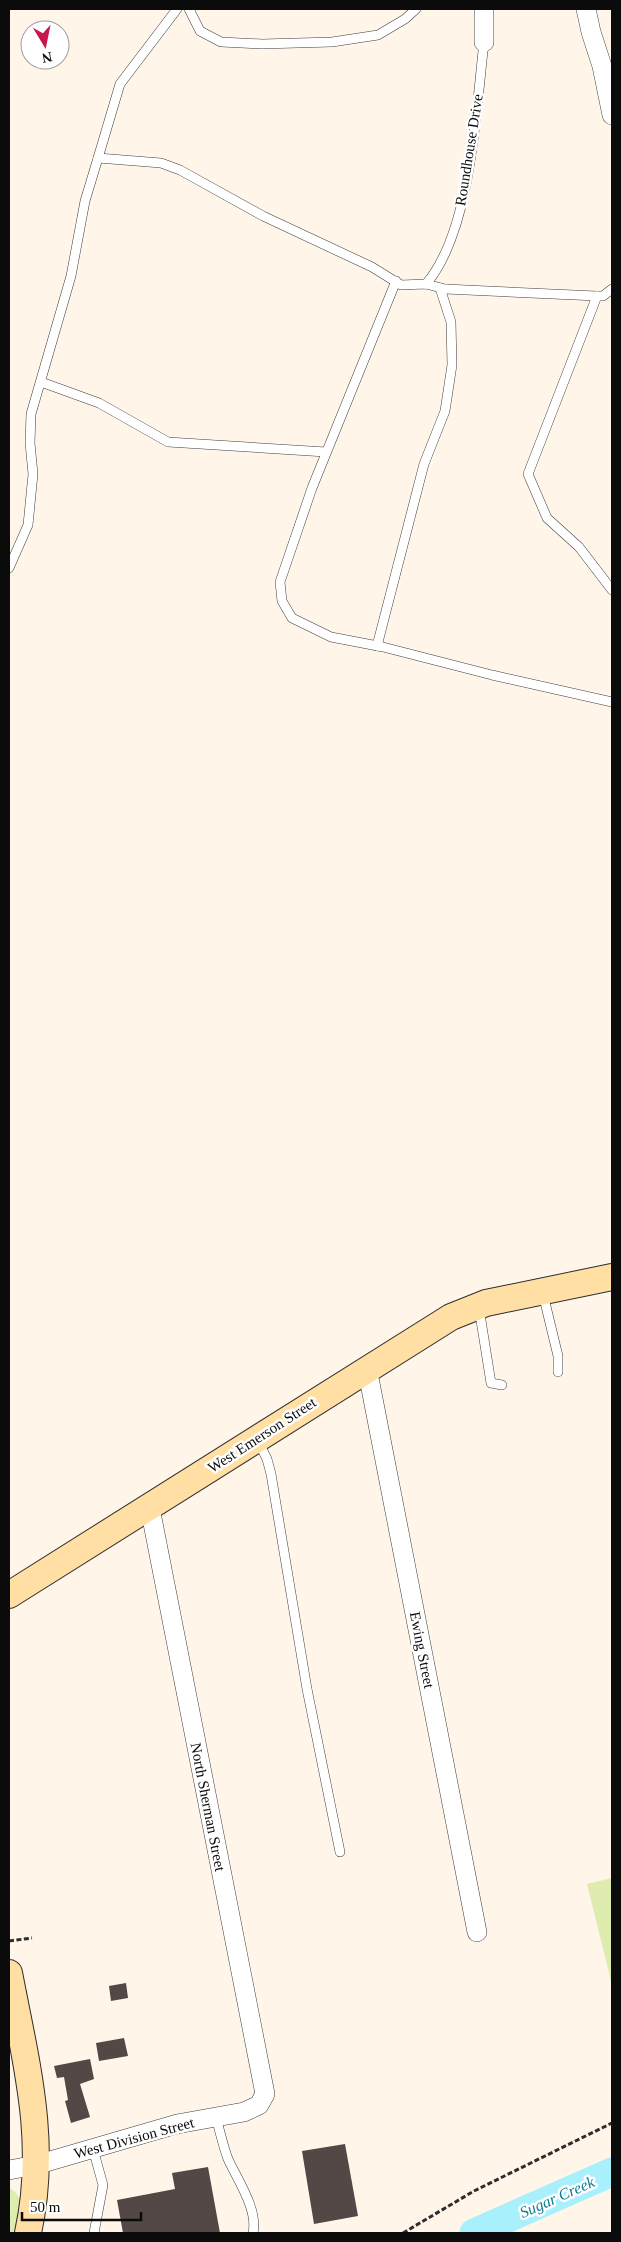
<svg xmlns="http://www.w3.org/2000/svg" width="621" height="2242" font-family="'Times New Roman',serif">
<rect width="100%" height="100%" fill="#fff5e9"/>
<g fill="#deecaf">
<polygon points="612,1878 612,1985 587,1884"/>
<path d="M 9,2188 C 27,2197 20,2216 18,2233 L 9,2233 Z"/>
</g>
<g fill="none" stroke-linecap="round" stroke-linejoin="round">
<polyline stroke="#a8f1fc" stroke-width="29" points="474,2233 612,2172"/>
</g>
<g fill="#544846">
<polygon points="126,1983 128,1998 111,2001 109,1986"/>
<polygon points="124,2038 128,2056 99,2061 96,2043"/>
<polygon points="90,2059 94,2079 80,2084 90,2117 71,2123 65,2101 68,2100 64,2077 57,2078 54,2066"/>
<polygon points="345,2144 358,2216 314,2224 302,2151"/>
<polygon points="208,2167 220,2233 123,2233 117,2200 175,2189 172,2173"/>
</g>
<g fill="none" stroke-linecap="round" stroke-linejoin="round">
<defs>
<g id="lane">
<polyline points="189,9 200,31 221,42 262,44 332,42 378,35 405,19 416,9"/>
<polyline points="98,158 161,163 180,170 263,216 372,267 401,285 426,284 445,289 597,296 603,296 612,289"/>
<polyline points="396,281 312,488 280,582 282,601 292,618 331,637 383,647 492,675 612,702"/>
<path d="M 426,284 C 471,232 476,110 484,42"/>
<polyline points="597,296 528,474 547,518 579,547 612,590"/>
<polyline points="41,382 99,403 168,442 326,452"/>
<polyline points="9,568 28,525 33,474 30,443 31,414 71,276 85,201 98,158 120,84 177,9"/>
<polyline points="377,646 424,464 445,411 452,365 451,322 440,288"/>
<polyline points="543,1294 558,1356 558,1372"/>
<polyline points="479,1308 491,1383 502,1385"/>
<polyline points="258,1441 267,1459 271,1474 307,1689 340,1852"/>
<path d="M 216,2118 C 220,2131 223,2146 228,2159 C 238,2181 258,2209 253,2233"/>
<polyline points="93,2149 103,2185 94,2233"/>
</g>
<g id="street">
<polyline points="484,9 484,42"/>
<polyline points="586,9 591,32 602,66 612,115"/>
<polyline points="367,1368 477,1932"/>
<polyline points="9,2170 36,2165 177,2124 244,2112 259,2105 265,2094 150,1508"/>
</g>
<g id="secondary">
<polyline points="9,1595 451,1317 486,1303 612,1277"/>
<path d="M 9,1973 C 26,2062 48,2142 28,2233"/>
</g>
</defs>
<use href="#lane" stroke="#3e3e3e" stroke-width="10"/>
<use href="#street" stroke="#3e3e3e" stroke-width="20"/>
<use href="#secondary" stroke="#2d2d2d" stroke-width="28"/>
<g stroke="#2d2d2d" stroke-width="3" stroke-dasharray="5 2.5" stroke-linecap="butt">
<polyline points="9,1941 32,1938"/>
<polyline points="403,2233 474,2191 612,2123"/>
</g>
<use href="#lane" stroke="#fff" stroke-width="9"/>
<use href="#street" stroke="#fff" stroke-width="19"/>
<use href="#secondary" stroke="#ffdfa4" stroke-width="26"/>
</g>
<g text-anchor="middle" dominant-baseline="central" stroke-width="5" stroke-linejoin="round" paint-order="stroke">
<g font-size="15" fill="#0b0b0b" stroke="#fff">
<text transform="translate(469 150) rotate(-81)">Roundhouse Drive</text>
<text transform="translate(262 1435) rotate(-33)">West Emerson Street</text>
<text transform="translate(422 1650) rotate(79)">Ewing Street</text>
<text transform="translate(208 1807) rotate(79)">North Sherman Street</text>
<text transform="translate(134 2138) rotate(-15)">West Division Street</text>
</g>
<g font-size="16" font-style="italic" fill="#0c7c97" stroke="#fff">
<text transform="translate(557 2197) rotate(-24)">Sugar Creek</text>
</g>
</g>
<rect width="621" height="2242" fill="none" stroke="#0b0b0b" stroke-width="20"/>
<g transform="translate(45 45) rotate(170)"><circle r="24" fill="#ffffff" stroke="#9d9d9d"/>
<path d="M0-4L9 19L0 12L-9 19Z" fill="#c6184b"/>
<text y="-8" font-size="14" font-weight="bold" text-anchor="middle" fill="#0b0b0b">N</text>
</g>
<path d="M22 2212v8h119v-8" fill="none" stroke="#0b0b0b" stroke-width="2.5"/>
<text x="30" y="2212" font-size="15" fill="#0b0b0b" stroke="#ffffff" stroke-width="4" paint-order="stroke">50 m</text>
</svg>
